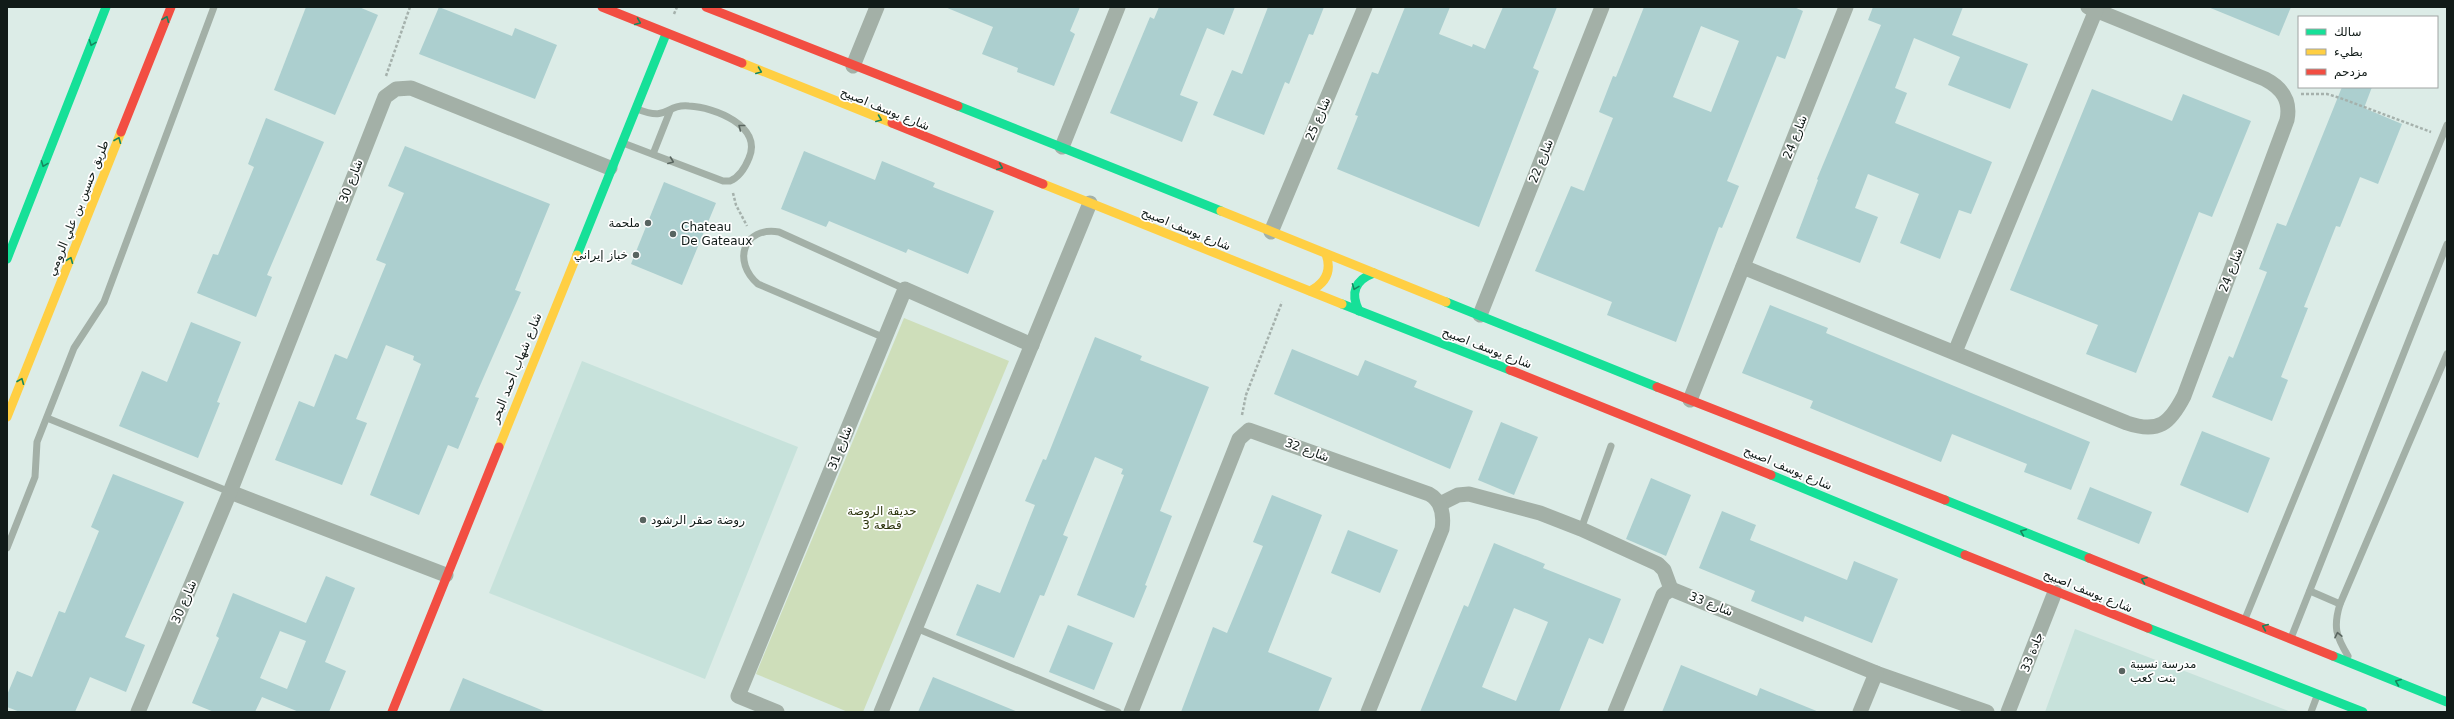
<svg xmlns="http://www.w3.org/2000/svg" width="2454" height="719" font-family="'DejaVu Sans','Noto Sans Arabic',sans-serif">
<rect width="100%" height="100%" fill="#dcece7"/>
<g fill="#c7e2db">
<polygon points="582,361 798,447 705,679 489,593"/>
<polygon points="2075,629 2291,712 2045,712"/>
</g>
<polygon fill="#cedeba" points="904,318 1009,361 863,712 848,712 756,674"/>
<g fill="#accfcf" fill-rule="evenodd">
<polygon points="306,7 359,7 378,15 335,115 274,90"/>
<polygon points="439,7 512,36 515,28 557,45 535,99 419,54"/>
<polygon points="945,7 1080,7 1070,31 1075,34 1054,86 1017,72 1018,68 982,54 993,27"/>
<polygon points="1159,7 1235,7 1224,35 1207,28 1180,95 1198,102 1182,142 1110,113 1150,17 1154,19"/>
<polygon points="1268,7 1324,7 1313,35 1309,34 1289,84 1285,82 1264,135 1213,115 1232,70 1242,74"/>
<polygon points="1405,7 1450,7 1439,34 1472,47 1473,44 1485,49 1503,7 1557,7 1533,68 1539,71 1479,227 1337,169 1358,116 1355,115 1372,72 1378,74"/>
<path d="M 1644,7 L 1794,7 L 1803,11 L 1785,59 L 1777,56 L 1727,181 L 1739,186 L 1722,228 L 1719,227 L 1676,342 L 1607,315 L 1612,302 L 1535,271 L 1571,186 L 1584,191 L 1613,118 L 1599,112 L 1613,76 L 1616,77 ZM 1701,26 L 1739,41 L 1711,112 L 1673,97 Z"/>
<polygon points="1873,7 1963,7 1952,35 2028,64 2010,109 1948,85 1960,57 1914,38 1895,88 1907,93 1895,123 1992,162 1971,214 1959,210 1940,259 1900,243 1919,194 1868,174 1855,208 1878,217 1860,263 1796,238 1818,180 1817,179 1881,25 1868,20"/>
<polygon points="2208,7 2291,7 2279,36"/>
<polygon points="2342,87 2372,87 2364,108 2402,124 2378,184 2360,177 2340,227 2336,226 2304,307 2308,308 2281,377 2288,380 2272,421 2212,397 2229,356 2233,358 2267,272 2259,269 2277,223 2286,226"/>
<polygon points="2092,89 2172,121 2183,94 2251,121 2212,217 2199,212 2136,373 2086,354 2098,325 2010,290"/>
<polygon points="266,118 324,142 267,275 272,277 256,317 197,293 213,254 218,255 254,167 248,164"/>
<polygon points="405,146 550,204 515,290 521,292 475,397 479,398 458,449 448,445 419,515 370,495 421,364 413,360 414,356 386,345 356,419 367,423 342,485 275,460 299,401 314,407 335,354 347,359 386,264 376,260 404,193 388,186"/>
<polygon points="804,151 875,180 882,161 935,183 933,187 994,211 968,274 908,249 906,253 829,221 826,227 781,209"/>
<polygon points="664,182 716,203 682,285 631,264"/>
<polygon points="1770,305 1828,328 1826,333 2090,442 2071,490 2024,472 2027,464 1952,434 1941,462 1810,408 1813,401 1742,373"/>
<polygon points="191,322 241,342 217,402 220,403 198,458 119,426 142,371 167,382"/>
<polygon points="1095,337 1142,356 1140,360 1209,387 1160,511 1172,516 1145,585 1147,586 1134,618 1077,595 1124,475 1121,474 1123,469 1095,457 1063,535 1068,537 1044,596 1040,595 1014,658 956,635 977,584 1000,593 1035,505 1025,501 1043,459 1046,460"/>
<polygon points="1292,349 1358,376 1365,360 1417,381 1414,387 1473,411 1450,469 1274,394"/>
<polygon points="1501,422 1538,437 1514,495 1478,480"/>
<polygon points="2202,431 2270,458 2248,513 2180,485"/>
<polygon points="113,474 184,502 125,637 145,645 126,692 90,677 75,712 20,712 7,707 7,695 17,671 32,677 59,611 65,613 99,531 91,527"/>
<polygon points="1651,478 1691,495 1666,556 1626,539"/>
<polygon points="2090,487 2152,512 2139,544 2077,519"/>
<polygon points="1272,495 1322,515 1268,652 1332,678 1318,712 1181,712 1213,627 1227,633 1263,546 1253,542"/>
<polygon points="1722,511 1756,525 1750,540 1847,580 1854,561 1898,579 1872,643 1805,616 1803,622 1751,601 1755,591 1699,568"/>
<polygon points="1348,530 1398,550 1380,593 1331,573"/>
<path d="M 1494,543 L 1545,564 L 1543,568 L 1621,599 L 1603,644 L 1589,638 L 1559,712 L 1420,712 L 1464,605 L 1468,607 ZM 1514,608 L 1548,622 L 1516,701 L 1482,687 Z"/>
<path d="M 326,576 L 355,588 L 325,662 L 346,671 L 329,712 L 299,712 L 262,697 L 255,712 L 214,712 L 192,703 L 219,638 L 216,636 L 233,593 L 306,623 ZM 280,631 L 306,641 L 287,689 L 260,678 Z"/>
<polygon points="1068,625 1113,643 1094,690 1049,672"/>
<polygon points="1681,665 1757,696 1760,688 1819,712 1662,712"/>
<polygon points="933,677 1018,712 918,712"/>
<polygon points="463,678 544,711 544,712 449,712"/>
</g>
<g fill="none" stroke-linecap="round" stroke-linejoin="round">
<g stroke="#a5b1ac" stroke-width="2.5" stroke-dasharray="3 2" stroke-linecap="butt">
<polyline points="674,14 677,7"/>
<polyline points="386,76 410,7"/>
<polyline points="2301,94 2327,94 2340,98 2431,132"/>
<polyline points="733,193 736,205 747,226"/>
<polyline points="1242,415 1246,395 1282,302"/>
</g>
<g stroke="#a3b0a7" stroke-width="7">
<path d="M 623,143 L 723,181 L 730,181 C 740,177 745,168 749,158 C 763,126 714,107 689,106 C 664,104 670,122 637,109"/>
<polyline points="653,154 670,111"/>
<path d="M 885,338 L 758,284 C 732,262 743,226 779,232 L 905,289"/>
<polyline points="47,418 230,492"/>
<polyline points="1581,529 1611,446"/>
<polyline points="7,548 35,477 37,442 74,348 104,302 214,7"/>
<polyline points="2310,591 2340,604"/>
<polyline points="2245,619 2447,125"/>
<polyline points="916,628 1118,712"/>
<polyline points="2291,638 2447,244"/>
<path d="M 2348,656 C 2336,636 2333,627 2340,604 L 2447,354"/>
<polyline points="2311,712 2317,696"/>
</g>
<g stroke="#a3b0a7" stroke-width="15">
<polyline points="853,66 877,7"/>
<polyline points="1062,147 1118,7"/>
<polyline points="1271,232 1365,7"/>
<path d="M 1743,267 L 2127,423 C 2159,434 2170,423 2184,396 L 2287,120 C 2291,100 2282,88 2265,79 L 2088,7"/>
<polyline points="1480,315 1602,7"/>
<polyline points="1955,352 2096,10"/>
<polyline points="1690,400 1846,7"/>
<polyline points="230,492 446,575"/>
<polyline points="1440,504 1458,495 1469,494 1540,513 1581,529 1658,564 1664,570 1671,589"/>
<polyline points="1671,589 1876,673 1987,712"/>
<polyline points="138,712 230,492 385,97 396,89 411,88 610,168"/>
<polyline points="777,712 738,696 905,289 1032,345"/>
<polyline points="881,712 1090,203"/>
<path d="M 1131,712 L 1239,439 L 1249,430 L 1429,494 C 1442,501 1444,516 1442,529 L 1368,712"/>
<polyline points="1615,712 1663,595 1671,589"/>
<polyline points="1860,712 1876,673"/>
<polyline points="2008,712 2055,592"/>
</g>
<g stroke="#16e098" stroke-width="9">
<polyline points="958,106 1221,211"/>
<polyline points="577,255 666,34"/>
<polyline points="7,259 106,7"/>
<polyline points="1446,302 1657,387"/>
<polyline points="1342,304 1510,370"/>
<path d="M 1359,311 C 1350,293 1355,280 1374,273"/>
<polyline points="1771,475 1965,555"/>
<polyline points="1945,500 2089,558"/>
<polyline points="2148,628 2363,712"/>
<polyline points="2333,656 2447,702"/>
</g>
<g stroke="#ffcf43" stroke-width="9">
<polyline points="742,63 892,123"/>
<polyline points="1043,184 1342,304"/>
<polyline points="1221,211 1446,302"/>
<path d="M 1310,291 C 1326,283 1332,271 1326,254"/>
<polyline points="7,417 121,132"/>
<polyline points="499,447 577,255"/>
</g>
<g stroke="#f24e42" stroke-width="9">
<polyline points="602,7 742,63"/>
<polyline points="706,7 958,106"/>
<polyline points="892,123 1043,184"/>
<polyline points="121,132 171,7"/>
<polyline points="1510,370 1771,475"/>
<polyline points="1657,387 1945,500"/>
<polyline points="1965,555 2148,628"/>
<polyline points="2089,558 2333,656"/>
<polyline points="392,712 499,447"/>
</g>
</g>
<defs><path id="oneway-chevron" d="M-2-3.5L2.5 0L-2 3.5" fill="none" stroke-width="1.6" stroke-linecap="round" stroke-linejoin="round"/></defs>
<g stroke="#14875e">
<use href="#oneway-chevron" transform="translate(166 19) rotate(-68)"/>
<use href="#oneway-chevron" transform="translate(638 22) rotate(23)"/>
<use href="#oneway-chevron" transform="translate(92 43) rotate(111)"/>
<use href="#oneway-chevron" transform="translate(759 71) rotate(22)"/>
<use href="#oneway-chevron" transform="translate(879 119) rotate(22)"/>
<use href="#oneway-chevron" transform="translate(118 140) rotate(-68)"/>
<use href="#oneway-chevron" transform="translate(44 164) rotate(111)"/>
<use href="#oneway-chevron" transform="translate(1000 167) rotate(22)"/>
<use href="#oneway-chevron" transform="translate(70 260) rotate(-68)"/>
<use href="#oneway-chevron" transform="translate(1355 287) rotate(111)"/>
<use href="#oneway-chevron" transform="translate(21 381) rotate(-68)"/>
<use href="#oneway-chevron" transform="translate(2023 532) rotate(-158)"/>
<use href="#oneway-chevron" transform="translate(2144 580) rotate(-159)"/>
<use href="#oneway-chevron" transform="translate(2265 627) rotate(-157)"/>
<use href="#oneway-chevron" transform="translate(2398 682) rotate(-158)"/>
</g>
<g stroke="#5a6660">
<use href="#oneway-chevron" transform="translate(741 127) rotate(-142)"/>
<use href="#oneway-chevron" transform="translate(671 161) rotate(21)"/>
<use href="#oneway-chevron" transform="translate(2338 635) rotate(-102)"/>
</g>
<g fill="#586460" stroke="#fff" stroke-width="1.5">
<circle cx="648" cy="223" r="4"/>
<circle cx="673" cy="234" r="4"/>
<circle cx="636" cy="255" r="4"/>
<circle cx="643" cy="520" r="4"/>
<circle cx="2122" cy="671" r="4"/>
</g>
<g text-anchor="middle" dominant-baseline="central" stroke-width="3.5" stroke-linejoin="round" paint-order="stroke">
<g font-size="12" fill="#111b18" stroke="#fff">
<text transform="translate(885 109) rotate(22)">شارع يوسف اصبيح</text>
<text transform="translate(1318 119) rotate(-67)">شارع 25</text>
<text transform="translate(1795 137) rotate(-68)">شارع 24</text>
<text transform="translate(1541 161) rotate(-68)">شارع 22</text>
<text transform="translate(351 181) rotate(-69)">شارع 30</text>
<text transform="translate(78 208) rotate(-68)">طريق حسين بن علي الرومي</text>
<text transform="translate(1186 229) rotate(22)">شارع يوسف اصبيح</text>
<text transform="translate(2231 270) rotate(-69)">شارع 24</text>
<text transform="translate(1487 348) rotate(21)">شارع يوسف اصبيح</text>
<text transform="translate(516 368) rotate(-68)">شارع شهاب أحمد البحر</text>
<text transform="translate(840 448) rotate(-68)">شارع 31</text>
<text transform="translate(1307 450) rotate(20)">شارع 32</text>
<text transform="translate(1788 468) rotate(23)">شارع يوسف اصبيح</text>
<text transform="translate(2088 591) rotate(22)">شارع يوسف اصبيح</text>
<text transform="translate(184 602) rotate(-67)">شارع 30</text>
<text transform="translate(1711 604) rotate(22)">شارع 33</text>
<text transform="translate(2032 652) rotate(-68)">جادة 33</text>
</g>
<g font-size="12" fill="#111b18" stroke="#fff" text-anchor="start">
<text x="640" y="223" text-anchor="end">ملحمة</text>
<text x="681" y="227">Chateau<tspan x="681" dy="14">De Gateaux</tspan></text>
<text x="628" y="255" text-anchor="end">خباز إيراني</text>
<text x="651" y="520">روضة صقر الرشود</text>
<text x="2130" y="664">مدرسة نسيبة<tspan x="2130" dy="14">بنت كعب</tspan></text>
</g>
<g font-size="12" fill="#2d350e" stroke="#fff">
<text x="882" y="511">حديقة الروضة<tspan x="882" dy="14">قطعة 3</tspan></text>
</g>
</g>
<rect width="2454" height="719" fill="none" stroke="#111b18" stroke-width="16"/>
<rect x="2298" y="16" width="140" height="72" fill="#ffffff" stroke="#a0a4a3"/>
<rect x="2306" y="29" width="20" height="6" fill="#16e098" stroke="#a0a4a3"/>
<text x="2334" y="36" font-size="12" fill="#111b18">سالك</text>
<rect x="2306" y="49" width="20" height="6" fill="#ffcf43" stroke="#a0a4a3"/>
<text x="2334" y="56" font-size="12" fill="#111b18">بطيء</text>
<rect x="2306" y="69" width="20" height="6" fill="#f24e42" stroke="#a0a4a3"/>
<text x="2334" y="76" font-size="12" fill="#111b18">مزدحم</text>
</svg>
